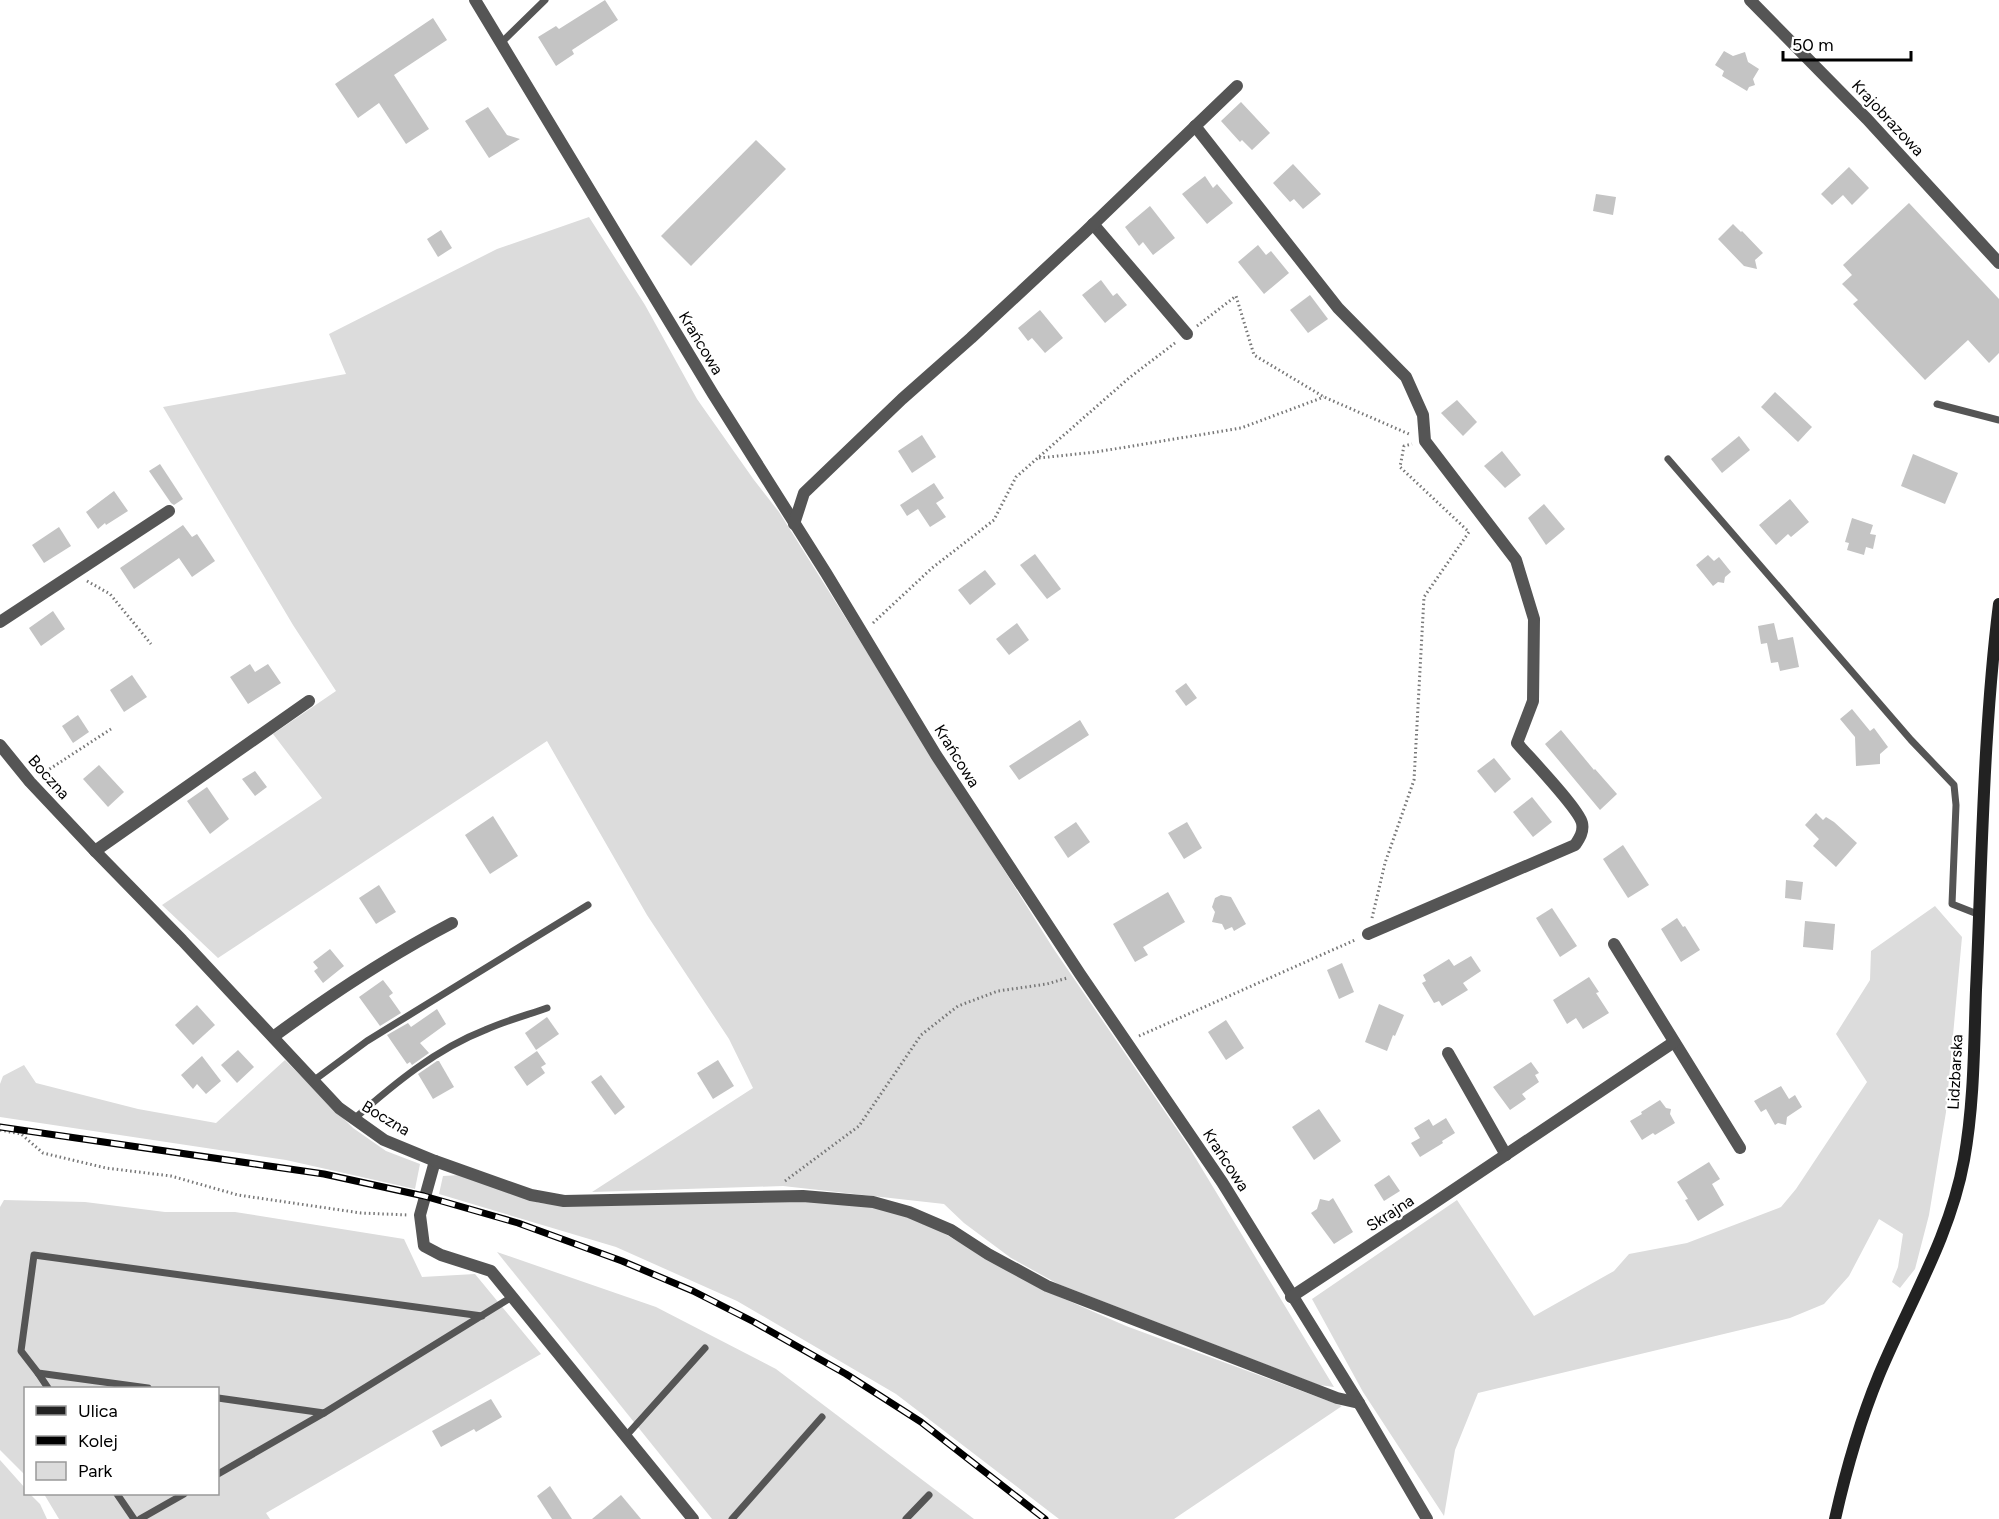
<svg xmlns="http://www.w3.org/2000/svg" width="1999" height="1519" font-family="Figtree,sans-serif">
<rect width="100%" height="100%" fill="#fff"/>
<g fill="#dcdcdc">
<polygon points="589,217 645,305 697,399 754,480 779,512 1053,948 1187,1144 1334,1387 1319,1385 1058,1284 1011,1258 964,1223 944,1204 783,1186 592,1192 753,1088 729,1039 647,915 547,741 218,958 162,905 322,798 273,734 336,691 293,625 163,407 346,374 329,334 497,249"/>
<polygon points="1935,906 1962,937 1946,1112 1929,1215 1915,1269 1900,1288 1892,1282 1898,1267 1903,1234 1879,1219 1849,1276 1824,1304 1790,1318 1478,1393 1455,1450 1444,1516 1363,1392 1312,1299 1457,1200 1534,1316 1614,1271 1629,1254 1687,1243 1781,1207 1796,1189 1867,1082 1836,1034 1870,980 1871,951"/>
<polygon points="285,1060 353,1128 386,1151 420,1164 415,1189 286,1160 0,1117 0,1084 3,1076 24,1065 36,1083 138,1109 216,1123"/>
<polygon points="461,1175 539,1203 569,1206 785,1200 871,1206 919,1219 1037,1287 1126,1326 1342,1406 1174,1519 1059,1519 896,1394 737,1301 616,1247 439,1194 443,1176"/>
<polygon points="4,1200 85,1202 165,1212 235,1212 404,1239 422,1277 475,1274 541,1354 266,1513 270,1519 59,1519 44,1494 218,1494 218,1388 26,1388 25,1475 0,1450 0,1207"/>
<polygon points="497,1252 656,1307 776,1369 974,1519 712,1519"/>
<polygon points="0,1460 25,1488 26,1494 30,1494 40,1504 47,1519 0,1519"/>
</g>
<g fill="#c4c4c4">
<polygon points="605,0 618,20 572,50 574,54 556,66 538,37 556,26 559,29"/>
<polygon points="433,18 447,40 394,75 429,129 406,144 379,103 358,118 335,84"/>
<polygon points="1724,51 1733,56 1745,52 1748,62 1759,69 1753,79 1755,85 1749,87 1747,91 1722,76 1724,71 1715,65"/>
<polygon points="1241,102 1270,133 1252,150 1242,140 1240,142 1221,121"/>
<polygon points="488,107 507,135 520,139 489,158 465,121"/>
<polygon points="756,140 786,169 691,266 661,236"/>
<polygon points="1293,164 1321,194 1303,209 1294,199 1290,202 1273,183"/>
<polygon points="1849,167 1869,188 1852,205 1843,195 1832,205 1821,194"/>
<polygon points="1205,176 1213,188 1217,184 1233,203 1207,224 1182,194"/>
<polygon points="1596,194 1616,197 1613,215 1593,211"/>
<polygon points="1909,203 1999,299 1999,353 1989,363 1968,340 1925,380 1853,304 1858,300 1842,284 1852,275 1843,265"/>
<polygon points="1150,206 1175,238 1153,255 1143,242 1139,246 1125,227"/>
<polygon points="1733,224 1741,232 1742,231 1763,253 1755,260 1757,269 1744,266 1718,239"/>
<polygon points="441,230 452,248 438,257 427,239"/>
<polygon points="1258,245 1266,255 1271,251 1289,273 1264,294 1238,262"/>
<polygon points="1101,280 1113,296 1117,293 1127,305 1105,323 1082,295"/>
<polygon points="1310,295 1328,319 1308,333 1290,310"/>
<polygon points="1040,310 1063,338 1045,353 1032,338 1028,341 1018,328"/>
<polygon points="1775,392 1812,427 1798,442 1761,407"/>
<polygon points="1457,400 1477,422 1463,436 1441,413"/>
<polygon points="922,435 936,457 912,473 898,451"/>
<polygon points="1739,436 1750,450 1722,473 1711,459"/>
<polygon points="1502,451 1521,475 1505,488 1484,466"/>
<polygon points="1913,454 1958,473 1945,504 1901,486"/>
<polygon points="160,464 183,499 174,505 171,503 149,471"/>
<polygon points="934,483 944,498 936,503 946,517 930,527 918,509 907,516 900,505"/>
<polygon points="114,491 128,511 106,525 105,523 98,529 86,512"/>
<polygon points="1790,499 1809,522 1791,537 1788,534 1776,545 1759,525"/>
<polygon points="1544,504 1565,529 1546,545 1528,518"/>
<polygon points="1852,518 1873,525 1870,534 1876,535 1873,549 1866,547 1864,555 1847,550 1849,543 1845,542"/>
<polygon points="183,525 192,537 197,534 215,561 192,577 179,558 134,589 120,568"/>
<polygon points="59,527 71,546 44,563 32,545"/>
<polygon points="1035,554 1061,589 1047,599 1020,565"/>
<polygon points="1708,555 1714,561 1719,557 1731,572 1725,577 1724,583 1718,582 1713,586 1696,565"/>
<polygon points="985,570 996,584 970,605 958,590"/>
<polygon points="53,611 65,629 41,646 29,628"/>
<polygon points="1017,623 1029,640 1009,655 996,639"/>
<polygon points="1774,623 1778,640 1793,637 1799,667 1780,671 1778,662 1771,663 1767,643 1761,644 1758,626"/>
<polygon points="250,664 255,672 268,664 281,683 248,704 230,677"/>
<polygon points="132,675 147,697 124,712 110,690"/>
<polygon points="1186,683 1197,698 1186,706 1175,691"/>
<polygon points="1852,709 1870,731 1874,728 1888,747 1880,754 1880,764 1856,766 1855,737 1840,719"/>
<polygon points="78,715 89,732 73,743 62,726"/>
<polygon points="1080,720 1089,735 1019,780 1009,766"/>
<polygon points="1561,730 1594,770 1595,769 1617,794 1600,810 1545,744"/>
<polygon points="1494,758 1511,779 1495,793 1477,771"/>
<polygon points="99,765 124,792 108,807 83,779"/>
<polygon points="255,771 267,787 255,796 242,779"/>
<polygon points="207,787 229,819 210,834 187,801"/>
<polygon points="1532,797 1552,822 1533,837 1513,812"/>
<polygon points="1816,813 1823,820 1826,817 1834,822 1857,843 1836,867 1813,846 1819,839 1805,825"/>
<polygon points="493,816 518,856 490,874 465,835"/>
<polygon points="1076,822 1090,842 1068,858 1054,837"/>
<polygon points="1187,822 1202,848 1184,859 1168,833"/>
<polygon points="1623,845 1649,885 1628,898 1603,859"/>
<polygon points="1786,880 1803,882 1801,900 1785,898"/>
<polygon points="379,885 396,912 376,924 359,898"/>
<polygon points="1168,892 1185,922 1143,947 1148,955 1135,962 1113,924"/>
<polygon points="1221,895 1231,897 1246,924 1234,931 1232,927 1225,930 1222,924 1212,922 1215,912 1212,907 1215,898"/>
<polygon points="1552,908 1577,946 1560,957 1536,918"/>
<polygon points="1677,918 1683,927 1685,926 1700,950 1681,962 1661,929"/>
<polygon points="1805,921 1835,924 1833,950 1803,947"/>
<polygon points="330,949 344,966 323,983 314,971 318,968 313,962"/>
<polygon points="1471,956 1481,971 1463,983 1468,990 1442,1006 1439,1001 1434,1003 1422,983 1426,981 1423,975 1449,959 1454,966"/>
<polygon points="1342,963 1354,992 1339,999 1327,970"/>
<polygon points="1589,977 1599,992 1596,993 1609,1013 1583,1029 1576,1018 1567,1024 1553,1000"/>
<polygon points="383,980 393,993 389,996 401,1013 380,1026 359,997"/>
<polygon points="1379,1004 1404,1015 1395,1036 1393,1035 1387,1051 1365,1042"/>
<polygon points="197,1005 215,1025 193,1045 175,1025"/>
<polygon points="437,1009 446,1024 420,1043 429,1053 412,1065 410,1062 407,1064 387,1035 408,1023 411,1027"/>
<polygon points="547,1017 559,1034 536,1050 525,1033"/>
<polygon points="1226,1020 1244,1048 1226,1060 1208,1032"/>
<polygon points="238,1050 254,1067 237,1083 221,1065"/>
<polygon points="537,1051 546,1064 541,1067 545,1073 527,1086 514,1067"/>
<polygon points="202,1056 221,1081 206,1094 197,1084 193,1089 181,1075"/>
<polygon points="718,1060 734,1086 713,1099 697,1073"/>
<polygon points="437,1061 439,1061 454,1087 433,1099 418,1074"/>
<polygon points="1531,1062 1539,1073 1535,1075 1539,1082 1522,1094 1526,1099 1510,1110 1493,1087"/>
<polygon points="601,1075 625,1107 615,1115 591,1082"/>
<polygon points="1781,1086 1789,1099 1795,1095 1802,1107 1787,1117 1786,1125 1778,1123 1775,1125 1766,1109 1761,1112 1754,1101"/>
<polygon points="1660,1100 1666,1108 1671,1109 1670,1114 1675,1123 1655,1135 1653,1133 1642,1140 1630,1121 1642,1114 1641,1112"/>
<polygon points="1319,1109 1341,1141 1314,1160 1292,1127"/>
<polygon points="1446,1118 1455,1133 1442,1141 1443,1143 1420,1157 1411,1143 1420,1138 1414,1128 1429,1119 1433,1126"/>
<polygon points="1709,1162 1720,1179 1712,1184 1724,1205 1698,1221 1685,1200 1688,1199 1677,1182"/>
<polygon points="1389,1175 1400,1191 1384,1201 1374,1185"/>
<polygon points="1333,1198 1353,1232 1334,1244 1311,1213 1317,1209 1320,1199 1329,1201"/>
<polygon points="491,1399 502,1417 476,1432 474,1429 441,1447 432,1431"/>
<polygon points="550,1486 572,1519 552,1519 537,1496"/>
<polygon points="621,1495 641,1519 592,1519"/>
</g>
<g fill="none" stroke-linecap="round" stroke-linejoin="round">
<g stroke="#777" stroke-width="3" stroke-dasharray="1.5 3" stroke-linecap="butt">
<polyline points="1197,326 1236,296 1254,355 1324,397 1409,434"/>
<polyline points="1039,458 1096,452 1241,428 1324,397"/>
<polyline points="87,581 110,594 151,644"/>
<polyline points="873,623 932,568 994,520 1016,477 1129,378 1175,343"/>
<polyline points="42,774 111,729"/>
<polyline points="1372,918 1385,863 1414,780 1424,597 1469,532 1400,467 1404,446 1412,444"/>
<polyline points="1139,1036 1355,940"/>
<polyline points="0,1130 21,1134 43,1153 106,1168 171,1176 238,1195 361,1213 408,1215"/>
<polyline points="785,1181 859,1126 921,1035 958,1006 998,991 1047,984 1067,978"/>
</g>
<g stroke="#555" stroke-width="7">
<polyline points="501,43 545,0"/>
<polyline points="1937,404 1999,420"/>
<polyline points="1668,459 1911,740 1954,785 1956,805 1952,904 1980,915"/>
<polyline points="313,1081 367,1041 588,905"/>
<path d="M 354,1119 C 394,1084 436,1049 485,1030 C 505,1021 527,1015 547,1008"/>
<polyline points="38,1373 48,1388"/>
<polyline points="148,1388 38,1373 21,1351 34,1255 482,1316"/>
<polyline points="218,1398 324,1413 512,1297"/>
<polyline points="626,1436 705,1348"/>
<polyline points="218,1474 324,1413"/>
<polyline points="117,1494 134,1519"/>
<polyline points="140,1519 184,1494"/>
<polyline points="732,1519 822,1417"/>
<polyline points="906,1519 929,1495"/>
</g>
<g stroke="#555" stroke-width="12">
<polyline points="475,0 713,394 826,573 936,755 1080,974 1222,1182 1359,1403 1427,1519"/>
<polyline points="1750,0 1867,119 1999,263"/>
<path d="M 1195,126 L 1338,308 L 1406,377 L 1423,415 L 1425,441 L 1516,560 L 1534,619 L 1533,701 L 1517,743 C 1529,757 1579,809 1582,823 C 1584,832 1579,839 1575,845 L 1368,934"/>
<polyline points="1093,224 1187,334"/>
<polyline points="794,524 804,493 902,399 971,338 1084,233 1237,86"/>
<polyline points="0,622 169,511"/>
<polyline points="0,745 30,782 95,851 182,940 339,1108 384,1140 435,1161 420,1215 424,1246 441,1255 491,1271 693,1519"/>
<polyline points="95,851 309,701"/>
<polyline points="1614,944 1740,1148"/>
<path d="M 273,1037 C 330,995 389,956 452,923"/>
<polyline points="1448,1053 1506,1155"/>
<polyline points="435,1161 531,1195 564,1201 803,1196 873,1202 909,1212 951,1230 988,1254 1047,1286 1337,1398 1359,1403"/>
<polyline points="1291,1297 1431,1205 1674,1042"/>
</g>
<path stroke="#222" stroke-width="12" d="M 1835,1519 C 1846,1470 1860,1421 1879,1375 C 1909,1303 1950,1237 1964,1160 C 1974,1104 1974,1047 1976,990 C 1982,861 1983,732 1999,604"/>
<defs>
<polyline id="rail" points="0,1127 324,1174 424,1196 518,1223 622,1261 693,1291 754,1322 846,1374 921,1422 1045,1519"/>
</defs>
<use href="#rail" stroke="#000" stroke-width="7"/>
<use href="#rail" stroke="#fff" stroke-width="4.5" stroke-dasharray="14" stroke-linecap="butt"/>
</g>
<g text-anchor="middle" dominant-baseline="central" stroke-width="4.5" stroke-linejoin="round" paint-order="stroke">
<g font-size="16" fill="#000" stroke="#fff">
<text transform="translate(1888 118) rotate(47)">Krajobrazowa</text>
<text transform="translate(701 343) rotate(59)">Krańcowa</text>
<text transform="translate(957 756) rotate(58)">Krańcowa</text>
<text transform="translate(49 777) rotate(48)">Boczna</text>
<text transform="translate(1955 1072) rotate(-87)">Lidzbarska</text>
<text transform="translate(386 1118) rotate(31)">Boczna</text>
<text transform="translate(1226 1160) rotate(57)">Krańcowa</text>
<text transform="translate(1390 1213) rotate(-33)">Skrajna</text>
</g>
</g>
<rect x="24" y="1387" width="195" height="108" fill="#ffffff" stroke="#999999" stroke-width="1.5"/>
<rect x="36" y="1406" width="30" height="9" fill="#222222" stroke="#999999" stroke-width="1.5"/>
<text x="78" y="1417" font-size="18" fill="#000000">Ulica</text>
<rect x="36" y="1436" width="30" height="9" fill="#000000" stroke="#999999" stroke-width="1.5"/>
<text x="78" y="1447" font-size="18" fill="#000000">Kolej</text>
<rect x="36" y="1462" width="30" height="18" fill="#dcdcdc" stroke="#999999" stroke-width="1.5"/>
<text x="78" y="1477" font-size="18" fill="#000000">Park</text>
<path d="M1783 51v9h128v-9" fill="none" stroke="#000000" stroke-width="3"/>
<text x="1792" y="51" font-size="18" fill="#000000" stroke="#ffffff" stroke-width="4.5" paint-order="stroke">50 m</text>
</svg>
